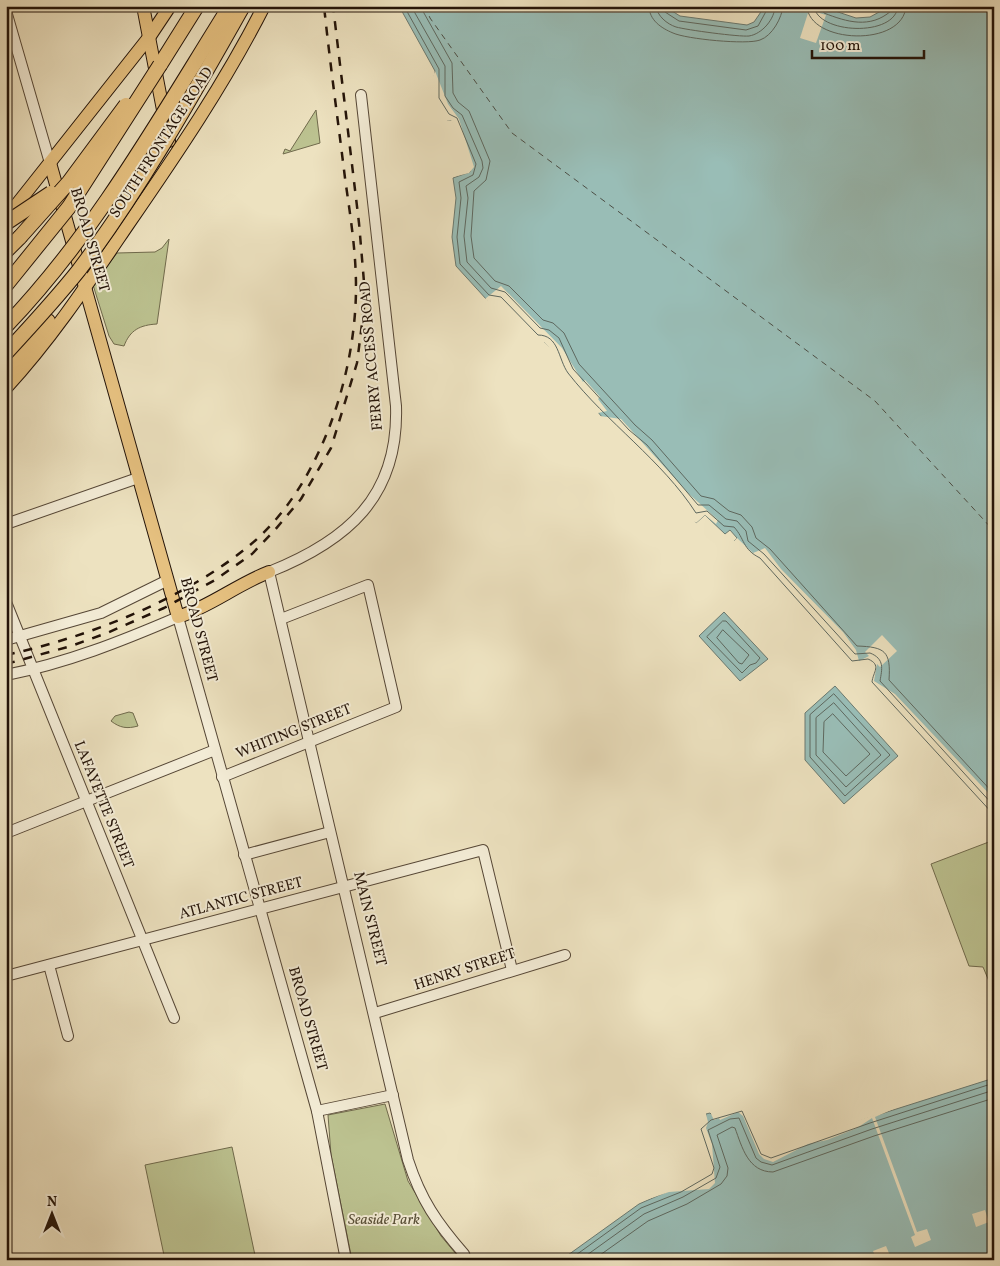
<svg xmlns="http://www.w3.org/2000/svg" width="1000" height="1266" font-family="Vollkorn,serif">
<rect width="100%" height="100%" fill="#ede2c0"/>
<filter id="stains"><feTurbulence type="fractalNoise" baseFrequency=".004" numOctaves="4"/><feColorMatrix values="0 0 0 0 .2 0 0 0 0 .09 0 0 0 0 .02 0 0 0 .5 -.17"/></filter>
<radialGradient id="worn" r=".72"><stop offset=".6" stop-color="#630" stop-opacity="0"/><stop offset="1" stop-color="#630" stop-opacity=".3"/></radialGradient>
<g fill="#bcc290" stroke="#706a4c">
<polygon points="316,110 320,143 283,154 285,149 290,151"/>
<path d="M 169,239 L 157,324 C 140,325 130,330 124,346 L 114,344 L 109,336 L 93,285 L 117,253 L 155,252 L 162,248 Z"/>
<path d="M 129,712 L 133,713 L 138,726 C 127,729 120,728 111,721 L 115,716 Z"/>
<polygon points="994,840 994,993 983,967 969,966 931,864"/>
<polygon points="385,1104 408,1181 441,1236 461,1260 352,1260 331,1155 328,1115"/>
<polygon points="232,1147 256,1260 165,1260 145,1165"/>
</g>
<g fill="#99bdb6" stroke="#6a7970">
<polygon points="399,6 664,6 680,16 747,25 754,22 765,6 820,6 856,18 870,17 890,6 994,6 994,822 865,682 872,670 868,663 856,667 734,541 737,538 730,530 725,534 705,515 696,523 639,453 622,439 576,388 551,348 498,300 487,300 456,266 452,237 456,198 453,178 470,172 472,165 452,120 447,120 433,85 435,71"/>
<polygon points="724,612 768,659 740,681 699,636"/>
<polygon points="835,686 898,756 844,804 805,760 805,713"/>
<polygon points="994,1078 994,1260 561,1260 639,1204 678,1187 709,1170 702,1154 706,1114 710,1113 712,1115 743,1104 765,1151 771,1153 868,1118"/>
</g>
<g fill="#ede2c0">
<polygon points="809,10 826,15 816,43 800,38"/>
<polygon points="435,71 448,104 459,119 474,167 469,173 453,177 468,171 469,165 451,120 444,121 432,100 430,85"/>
<polygon points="501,286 562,348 583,382 585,380 600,397 598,399 607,411 598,413 600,416 621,419 689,494 718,520 716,524 705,515 696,523 690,519 637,455 620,440 562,377 554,364 549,347 544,342 538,345 497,302 490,303 485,299"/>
<polygon points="737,538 753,553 765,548 781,569 843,632 856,650 859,661 869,656 865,652 882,635 897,651 880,667 877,664 874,681 895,694 994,799 994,825 863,683 869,669 867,666 856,669 849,668 850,666 755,564 749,561 732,543"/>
<polygon points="745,1102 753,1114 767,1149 771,1151 905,1104 875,1117 917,1232 927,1229 931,1240 915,1247 911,1237 915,1235 872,1118 857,1128 827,1140 808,1144 773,1162 764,1159 759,1154 743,1116 738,1112 720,1120 719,1118 714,1120 711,1114 725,1106"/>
<polygon points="704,1113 706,1114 708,1122 706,1128 712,1144 715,1183 709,1189 669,1192 637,1203 677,1185 706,1169 692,1128"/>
<polygon points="985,1210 989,1222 976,1227 972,1214"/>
<polygon points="886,1246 891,1258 877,1260 873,1251"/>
</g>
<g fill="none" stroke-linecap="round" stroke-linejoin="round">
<g stroke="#5e685f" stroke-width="1">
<path d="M 404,6 L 439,69 L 439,98 L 449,114 L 457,118 L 476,164 L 473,175 L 459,182 L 461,198 L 457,237 L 460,264 L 489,295 L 501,297 L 538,335 C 559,335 558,359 568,373 C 607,423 662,460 696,513 L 707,511 L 724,526 L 734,527 C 745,539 742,549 760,558 L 852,661 L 868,659 C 882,665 873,672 872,682 L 994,815"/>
<path d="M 411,6 L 445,66 L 445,96 L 453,108 L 462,115 L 482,161 L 483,168 L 479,177 L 466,186 L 468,198 L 464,236 L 467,262 L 491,288 L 505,292 L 540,328 L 549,330 L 559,338 L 573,369 L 629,430 L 647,445 L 698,505 L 709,505 L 726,519 L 737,521 L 746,531 L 748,541 L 764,554 L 855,654 L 870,653 C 885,659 882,669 880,681 L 994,806"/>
<path d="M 420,6 L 452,63 L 453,93 L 458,102 L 469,111 L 490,161 L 486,180 L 474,191 L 471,236 L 474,258 L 495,281 L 509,286 L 543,320 L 553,323 L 564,333 L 579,364 L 635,425 L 652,440 L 701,496 L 714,499 L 729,511 L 741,515 L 752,527 L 756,538 L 770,549 L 857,646 C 885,647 891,651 889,680 L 994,794"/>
<path d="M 649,6 C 649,20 661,28 673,33 C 686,39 747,45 760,40 C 772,36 782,18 783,6"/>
<path d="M 656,6 C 657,16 667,24 676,27 C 687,30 739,37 749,36 C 762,34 775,19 775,6"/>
<polyline points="663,6 665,12 679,21 746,30 758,26 769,6"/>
<path d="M 807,6 C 808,44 904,48 906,6"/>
<path d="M 814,6 C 816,34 896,38 898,6"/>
<path d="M 821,6 L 824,13 C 847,22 870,29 891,11 L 892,6"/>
<polygon points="723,621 726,621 760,658 756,663 750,665 742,673 707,637"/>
<polygon points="723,630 749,655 742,664 739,663 717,638"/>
<polygon points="834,694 890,755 845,796 810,757 810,715"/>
<polygon points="834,703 881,755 846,787 816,755 816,718"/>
<polygon points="833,714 870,754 846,776 823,752 824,722"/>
<polyline points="569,1260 641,1208 681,1192 712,1174 714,1168 701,1129 711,1120 742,1111 761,1154 771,1158 870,1123 994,1083"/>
<polyline points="580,1260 644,1214 683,1197 716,1178 720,1167 708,1130 730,1119 739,1118 756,1158 761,1162 772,1165 872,1129 994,1090"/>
<path d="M 593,1260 L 648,1221 L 687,1204 L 721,1184 L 727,1176 L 728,1168 L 717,1135 L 732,1127 L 735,1128 C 742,1147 748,1172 773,1172 L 874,1136 L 994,1098"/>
</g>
<polyline stroke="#4c4e45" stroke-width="1" stroke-dasharray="6 5" stroke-linecap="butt" points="425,6 430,18 512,133 875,401 994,531"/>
<defs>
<g id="minor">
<polyline points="6,11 50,163"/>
<path d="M 361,95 L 396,406 C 399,497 347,541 269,572 L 408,1160 C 421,1200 437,1223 464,1254 L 466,1260"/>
<polyline points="6,524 138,478"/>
<polyline points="6,602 174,1018"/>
<polyline points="6,640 101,613 168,580"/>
<path d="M 6,675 C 67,663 122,641 178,617 L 317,1111 L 346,1260"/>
<polyline points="222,777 396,707 368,585 281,619"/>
<polyline points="6,833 215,750"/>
<polyline points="244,855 330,832"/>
<polyline points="49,965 68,1036"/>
<polyline points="6,976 483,850 512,970"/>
<polyline points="375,1013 565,955"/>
<polyline points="317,1111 393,1095"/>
</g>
<g id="major">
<polyline points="143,6 169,141"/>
<path d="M 50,163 L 178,617 C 211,606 236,585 269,572"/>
<polyline points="6,218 150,36 170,6"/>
<path d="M 6,388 C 52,338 89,282 127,226 C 176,155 225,83 264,6"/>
</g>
<g id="highway">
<polyline points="160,65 197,6"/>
<polyline points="6,251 20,237"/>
<polyline points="6,370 48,321"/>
</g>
</defs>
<use href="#minor" stroke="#564736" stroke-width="12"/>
<use href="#major" stroke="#231308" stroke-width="14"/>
<use href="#highway" stroke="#231308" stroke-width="16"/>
<use href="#minor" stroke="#f3ecd6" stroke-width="10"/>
<use href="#major" stroke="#e6c180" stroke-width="12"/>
<use href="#highway" stroke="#e6c180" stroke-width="14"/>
<g stroke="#231308" stroke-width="2.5" stroke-dasharray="9 9" stroke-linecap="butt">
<path d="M 6,655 C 89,637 185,599 250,545 C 320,487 356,375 356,287 C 356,250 350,214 345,178 C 338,121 330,63 324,6"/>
<polyline points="6,664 71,646 107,633 164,608 215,580 252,554 274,531 301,499 331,448 357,363 364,308 364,282 359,223 333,6"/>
</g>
<defs>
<g id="highway-bridge">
<polyline points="6,223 51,193"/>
<polyline points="20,237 69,182 126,105"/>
<polyline points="6,285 69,207 160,65"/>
<path d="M 6,326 C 97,231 161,116 230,6"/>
<path d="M 6,353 C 31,326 56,299 79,270 C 141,188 192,96 243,6"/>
</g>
</defs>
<use href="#highway-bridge" stroke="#231308" stroke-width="16" stroke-linecap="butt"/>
<use href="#highway-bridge" stroke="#e6c180" stroke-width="14"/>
</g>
<g text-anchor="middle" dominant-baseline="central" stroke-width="4" stroke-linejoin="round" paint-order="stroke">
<g font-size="15" fill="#231308" stroke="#f3ecd6">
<text transform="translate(162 143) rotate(-57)">SOUTH FRONTAGE ROAD</text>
<text transform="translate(89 240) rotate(74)">BROAD STREET</text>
<text transform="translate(372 356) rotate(-95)">FERRY ACCESS ROAD</text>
<text transform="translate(198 630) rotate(75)">BROAD STREET</text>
<text transform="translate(294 732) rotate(-22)">WHITING STREET</text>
<text transform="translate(103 805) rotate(68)">LAFAYETTE STREET</text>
<text transform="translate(241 899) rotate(-15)">ATLANTIC STREET</text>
<text transform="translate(369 919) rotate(76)">MAIN STREET</text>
<text transform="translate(465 970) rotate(-18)">HENRY STREET</text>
<text transform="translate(307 1019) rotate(74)">BROAD STREET</text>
</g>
<g font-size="15" font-style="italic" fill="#595038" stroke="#f3ecd6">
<text x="384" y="1220">Seaside Park</text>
</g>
</g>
<rect width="1000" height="1266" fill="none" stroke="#ede2c0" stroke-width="25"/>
<rect x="8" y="8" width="985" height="1251" fill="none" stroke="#231308" stroke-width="2.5"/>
<rect x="12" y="12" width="975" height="1241" fill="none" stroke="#231308"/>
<g transform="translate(52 1214)" stroke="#f3ecd6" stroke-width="4" paint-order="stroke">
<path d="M0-4L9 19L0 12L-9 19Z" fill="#231308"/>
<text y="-8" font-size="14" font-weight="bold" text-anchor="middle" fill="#231308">N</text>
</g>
<path d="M812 50v8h112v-8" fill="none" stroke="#231308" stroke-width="2.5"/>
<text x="820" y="50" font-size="15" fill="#231308" stroke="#f3ecd6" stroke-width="4" paint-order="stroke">100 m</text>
<rect width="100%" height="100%" filter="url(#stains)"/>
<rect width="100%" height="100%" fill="url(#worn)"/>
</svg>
